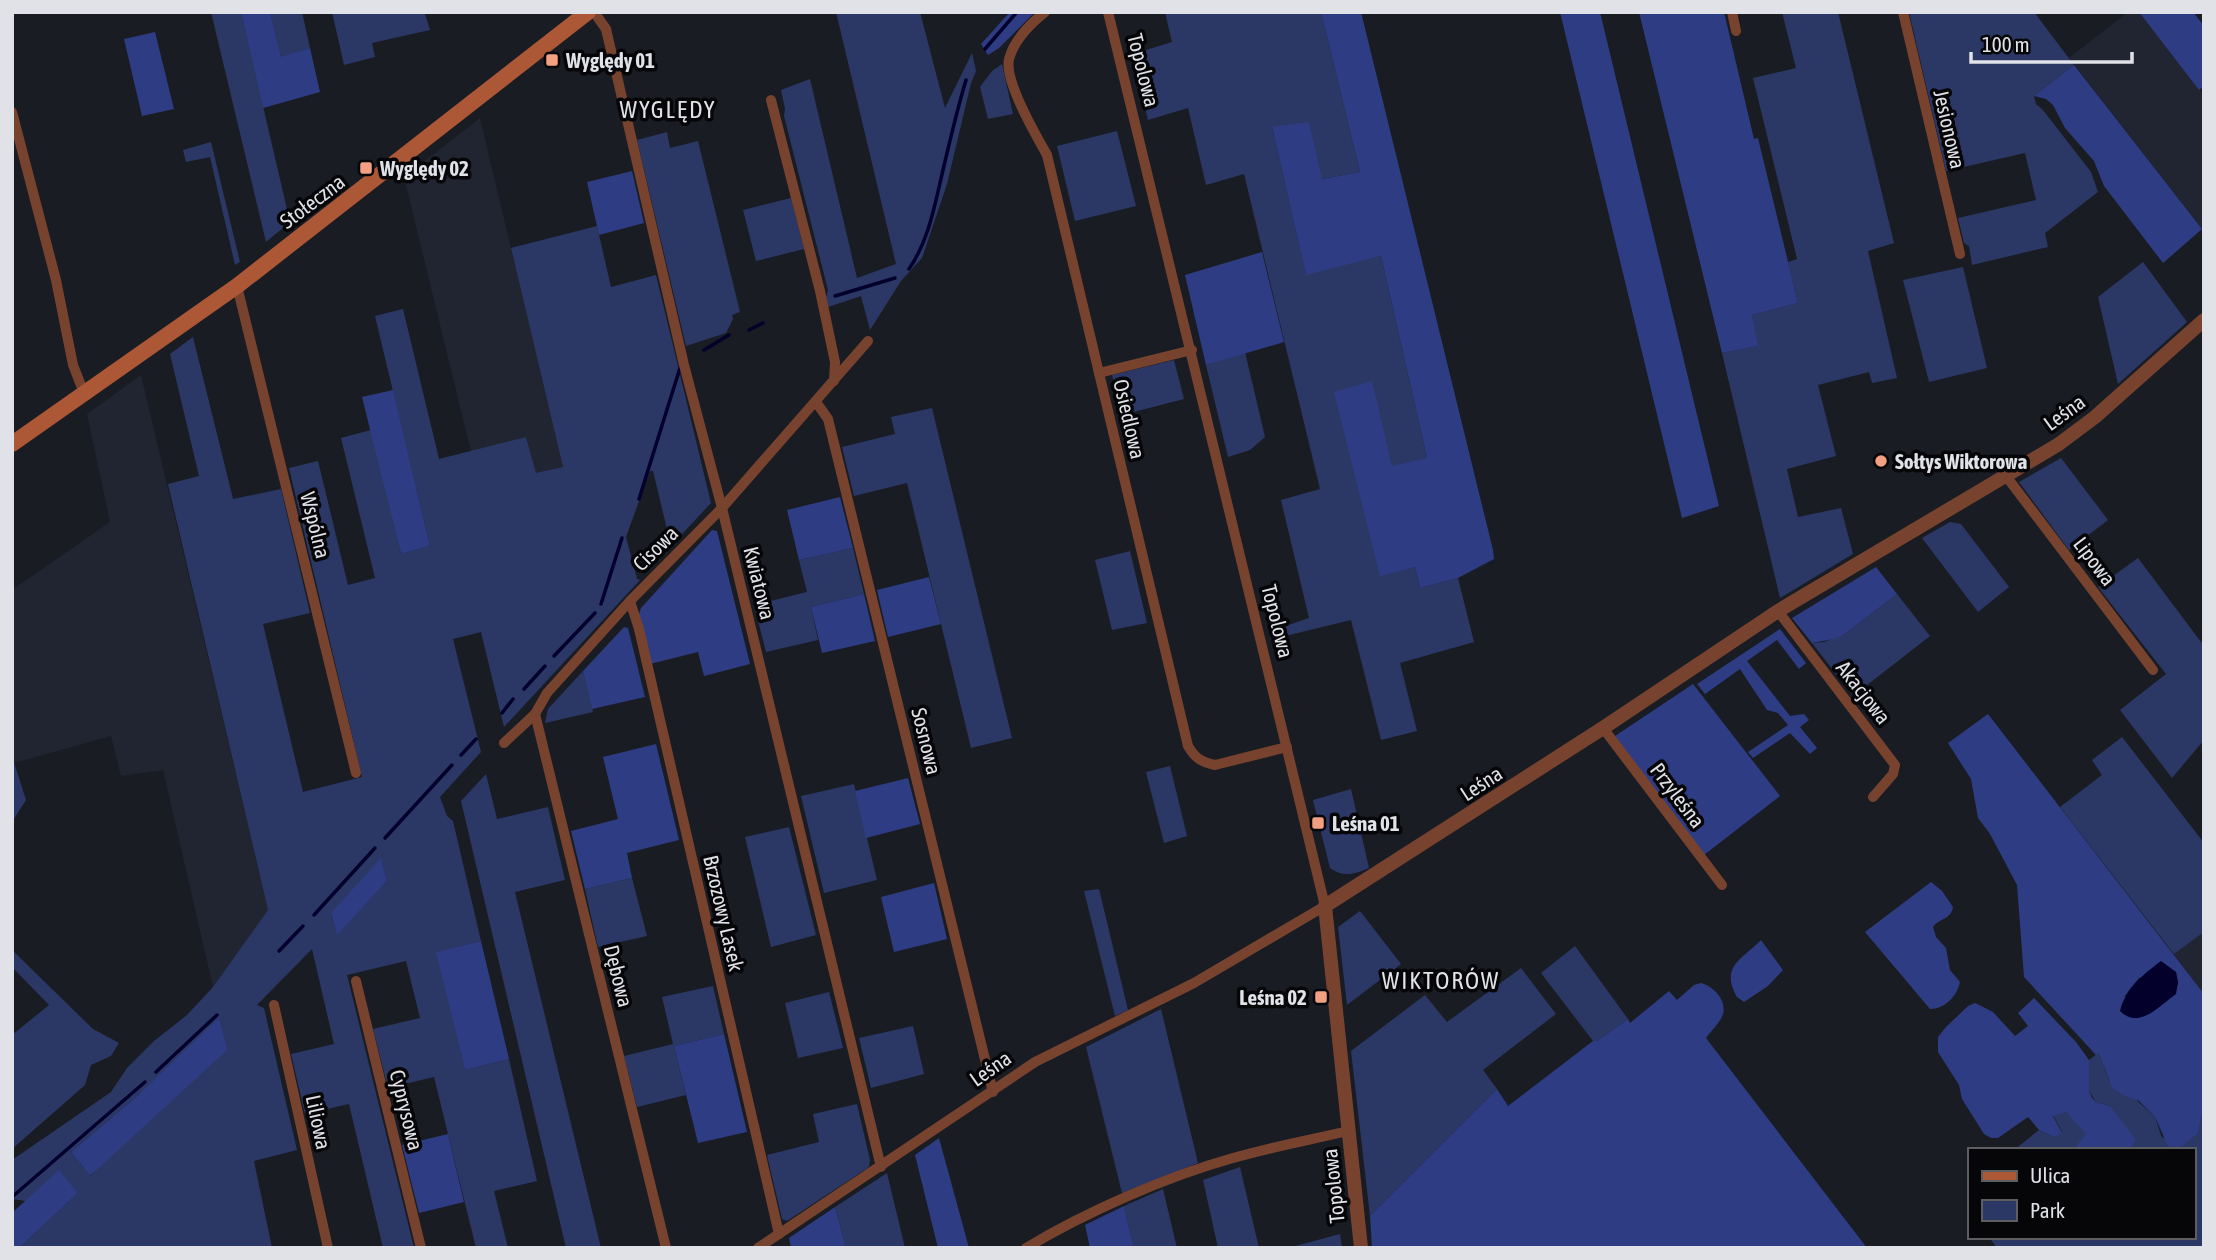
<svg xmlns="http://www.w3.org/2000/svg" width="2216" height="1260" font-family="'Asap Condensed',sans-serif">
<rect width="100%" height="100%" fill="#191c23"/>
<g fill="#212532">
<polygon points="2128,12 2139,12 2204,96 2204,231 2069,58"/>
<polygon points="480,118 563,467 536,474 526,437 471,452 404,177"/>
<polygon points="141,375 268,910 213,987 163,770 121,776 111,736 14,763 12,756 12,590 110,522 87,414"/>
<polygon points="2204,932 2204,994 2174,954"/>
</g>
<g fill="#2b3866" fill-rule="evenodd">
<polygon points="211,12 241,12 290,222 266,242"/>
<polygon points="270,12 302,12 310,48 281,58"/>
<polygon points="332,12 429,12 425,14 430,30 372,43 375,57 344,65"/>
<polygon points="836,12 920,12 945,108 972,53 976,71 971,83 947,184 922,258 901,281 870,330 861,296 828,307 826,298 828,290 784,116 785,109 781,90 810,79 857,278 896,264"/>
<polygon points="1165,12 1321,12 1360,172 1322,179 1272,127 1306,274 1381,256 1427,458 1392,467 1380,575 1415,567 1420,588 1458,578 1474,642 1400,663 1417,731 1381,740 1351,620 1273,639 1271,631 1309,618 1281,500 1320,489 1244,174 1206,185 1188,108 1148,120 1133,54 1172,42"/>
<polygon points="1782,12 1838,12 1894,243 1868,251 1897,378 1872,383 1869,372 1818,385 1836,456 1787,469 1798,517 1841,508 1853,554 1780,598 1722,353 1757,346 1752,315 1798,303 1788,262 1797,259 1753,78 1796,68"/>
<polygon points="1909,12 2034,12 2074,65 2034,96 2036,104 2043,110 2091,172 2098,192 2045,233 2048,247 1972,265 1969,246 1964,243 1958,218 2036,200 2025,153 1946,171"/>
<polygon points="1002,64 1013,114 988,119 980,87 992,71"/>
<polygon points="1117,131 1136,206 1075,221 1057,146"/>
<polygon points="667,132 670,148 698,141 740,312 732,315 733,319 726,333 686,346 637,140"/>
<polygon points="211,142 240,262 235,265 210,157 186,162 183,150"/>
<polygon points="791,198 804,249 756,261 743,210"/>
<path d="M 597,226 L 611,287 L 656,275 L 711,503 L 671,546 L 653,471 L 650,471 L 626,537 L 637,579 L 640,580 L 504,727 L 481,632 L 453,639 L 481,752 L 440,797 L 447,816 L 453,821 L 481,941 L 437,952 L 465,1070 L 509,1059 L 537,1181 L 494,1191 L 508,1248 L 476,1248 L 434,1077 L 388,1088 L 373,1029 L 420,1018 L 406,961 L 347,975 L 414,1248 L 383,1248 L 349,1104 L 305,1114 L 291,1054 L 334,1044 L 312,949 L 257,1005 L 264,1008 L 297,1150 L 254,1161 L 272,1248 L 19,1248 L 78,1193 L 59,1171 L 26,1201 L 12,1199 L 12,1160 L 111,1092 L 127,1068 L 154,1041 L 187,1015 L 213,987 L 268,910 L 168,484 L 199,476 L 170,354 L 193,337 L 233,499 L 281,489 L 310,613 L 263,624 L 303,792 L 362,777 L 289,468 L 318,461 L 348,585 L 375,578 L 341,438 L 371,430 L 401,554 L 430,546 L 375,316 L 403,309 L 439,459 L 526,437 L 536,473 L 563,467 L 511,248 ZM 381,859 L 387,881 L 337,934 L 331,914 ZM 220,1019 L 91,1176 L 90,1176 L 71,1152 L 136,1097 Z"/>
<polygon points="2143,262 2187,322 2118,384 2098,297"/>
<polygon points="1963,267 1987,368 1929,382 1903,280"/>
<polygon points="1245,352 1265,437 1250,450 1228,457 1206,365"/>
<polygon points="1174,360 1184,399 1122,415 1112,375"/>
<polygon points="932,408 1012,738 971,748 907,483 854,496 842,447 895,434 891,417"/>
<polygon points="2061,458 2108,520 2069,550 2019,482"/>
<polygon points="1950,522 1961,524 2009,587 1978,612 1922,538"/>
<polygon points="853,548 864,594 811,607 818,640 766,652 754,605 807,592 799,560"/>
<polygon points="1130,551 1147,623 1112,630 1095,560"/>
<polygon points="2138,558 2204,646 2204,740 2172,778 2120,710 2166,674 2098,587"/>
<polygon points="1897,594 1930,636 1853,696 1812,643 1824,642 1845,634"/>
<polygon points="583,671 593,712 545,723 548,709"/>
<polygon points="2122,737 2204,843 2204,932 2174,954 2060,807 2102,775 2092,760"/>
<polygon points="12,756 26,800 12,822"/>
<polygon points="1170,766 1187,836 1164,843 1146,772"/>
<polygon points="486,774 497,819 548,807 565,880 515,892 601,1248 566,1248 461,801"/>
<polygon points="854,784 877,880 824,893 801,796"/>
<path d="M 1351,789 L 1369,868 C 1355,874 1344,878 1330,868 L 1313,800 Z"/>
<polygon points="789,827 816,935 771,947 745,837"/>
<polygon points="632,878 647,936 598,947 585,889"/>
<polygon points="1099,889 1128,1010 1115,1016 1084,891"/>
<polygon points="1360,911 1401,964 1347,1005 1338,927"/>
<polygon points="1575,946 1628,1019 1597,1041 1593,1041 1541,973"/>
<polygon points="12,950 93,1029 119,1043 111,1056 91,1065 85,1085 12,1149 12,1035 49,1005 12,967"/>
<polygon points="1521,968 1556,1014 1483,1070 1497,1089 1370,1216 1351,1051 1425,995 1447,1022"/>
<polygon points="713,986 724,1034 674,1046 686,1095 637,1107 624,1056 673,1044 662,997"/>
<polygon points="829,992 843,1048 798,1058 785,1003"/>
<polygon points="1161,1009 1198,1163 1122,1193 1086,1047"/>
<polygon points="913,1026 924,1074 871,1088 859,1038"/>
<polygon points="2099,1052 2109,1080 2119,1093 2133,1097 2155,1117 2162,1138 2200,1121 2204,1106 2204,1248 1997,1248 1989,1237 2193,1237 2193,1150 2128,1150 2131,1148 2110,1106 2096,1102 2089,1091 2089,1060"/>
<polygon points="857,1104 870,1160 869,1167 787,1221 782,1219 767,1155 819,1142 813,1114"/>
<polygon points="2066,1112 2087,1134 2076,1148 2077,1150 2014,1150 2039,1130 2054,1137 2062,1132 2053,1115"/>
<polygon points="1240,1167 1259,1248 1218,1248 1203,1180"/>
<polygon points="887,1173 905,1248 846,1248 835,1207"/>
<polygon points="1163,1189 1177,1248 1134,1248 1124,1206"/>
<polygon points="1340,1234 1342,1248 1288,1248"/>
</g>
<g fill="#2e3d83" fill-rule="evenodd">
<polygon points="241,12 270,12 281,57 310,48 320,92 263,108"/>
<polygon points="1010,12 1035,12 999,48 988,55 981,44"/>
<polygon points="1321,12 1361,12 1493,550 1494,559 1458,578 1420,588 1415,567 1380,576 1334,392 1372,381 1392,466 1427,458 1381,256 1306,275 1272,127 1309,122 1322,179 1360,172"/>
<polygon points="1560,12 1600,12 1719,506 1682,518"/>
<polygon points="1639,12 1724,12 1754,139 1758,138 1798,303 1752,315 1758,346 1722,353"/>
<polygon points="2139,12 2193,12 2204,26 2204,86 2199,90"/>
<polygon points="155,32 174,109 142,116 124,39"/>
<polygon points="2074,65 2202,229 2163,263 2104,186 2094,161 2065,128 2053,105 2046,99 2034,96"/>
<polygon points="632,171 644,223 599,235 587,182"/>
<polygon points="1262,252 1284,342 1206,365 1185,275"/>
<polygon points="393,390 430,546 401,554 362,397"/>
<polygon points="840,497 853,548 799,560 787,510"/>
<polygon points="712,530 717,531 750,664 704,676 698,652 650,664 638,617 641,608"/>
<polygon points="1876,567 1897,594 1845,634 1834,639 1812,643 1792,618"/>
<polygon points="929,577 941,624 888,637 877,590"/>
<polygon points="864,594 875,641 822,653 811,607"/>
<polygon points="624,627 628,628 645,697 592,709 583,671"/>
<polygon points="1780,629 1806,663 1799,669 1777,640 1747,661 1790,716 1804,714 1809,720 1800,727 1817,748 1810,754 1790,733 1753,758 1748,752 1788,725 1778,713 1767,710 1740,669 1705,694 1697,684"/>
<polygon points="1693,684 1780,796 1704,855 1615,736"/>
<path d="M 1988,714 L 2204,994 L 2204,1106 L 2197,1134 L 2183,1145 L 2176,1148 L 2168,1146 L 2155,1117 L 2139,1101 L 2119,1093 L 2112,1087 L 2099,1053 L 2096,1055 L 2024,977 L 2017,885 L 1990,834 L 1978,818 L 1971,779 L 1948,743 ZM 2176,972 L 2178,985 L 2124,997 L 2139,978 Z"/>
<polygon points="656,744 679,840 627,853 632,878 585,889 571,831 618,819 603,757"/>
<polygon points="908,778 920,824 866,838 855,791"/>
<polygon points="381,858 387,881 337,935 331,913"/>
<path d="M 1931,882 L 1942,891 L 1953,907 C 1951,920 1939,918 1933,927 L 1936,937 L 1946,948 L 1950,970 L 1960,982 C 1957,996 1945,1009 1930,1009 L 1865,932 Z"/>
<polygon points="934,883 947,939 894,952 881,897"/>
<path d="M 1761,940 L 1783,970 L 1768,986 L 1744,1002 L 1737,997 C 1720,967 1741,960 1761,940 Z"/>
<polygon points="481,941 509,1059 465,1070 436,952"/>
<path d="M 1701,983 C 1713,986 1727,1000 1723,1014 C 1720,1023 1711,1031 1706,1038 L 1867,1248 L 1372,1248 L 1370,1216 L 1497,1089 L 1508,1106 L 1593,1041 L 1597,1041 L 1628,1019 L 1630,1023 L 1669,991 L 1677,1000 L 1694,985 Z"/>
<polygon points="2034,998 2076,1042 2089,1060 2089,1091 2092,1098 2096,1102 2110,1106 2136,1140 2131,1148 2077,1150 2075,1148 2086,1134 2066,1112 2053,1116 2062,1133 2054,1137 2039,1130 2028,1117 1998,1138 1991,1138 1984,1134 1962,1099 1959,1085 1938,1052 1938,1037 1946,1027 1968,1006 1975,1003 1993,1012 2015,1036 2028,1026 2018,1013"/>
<polygon points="219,1018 227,1050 90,1176 71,1152 136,1097"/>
<polygon points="724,1034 747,1132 698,1143 674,1046"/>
<polygon points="448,1134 464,1202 419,1213 402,1145"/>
<polygon points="939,1138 969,1248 938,1248 915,1155"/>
<polygon points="59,1170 78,1193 19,1248 12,1248 12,1213"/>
<polygon points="1124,1206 1134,1248 1090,1248 1085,1225"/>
<polygon points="835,1207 846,1248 791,1248 789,1238"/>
</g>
<path fill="#03002c" d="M 2161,961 L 2176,972 L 2178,982 L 2176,994 C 2159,1006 2139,1030 2120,1011 C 2126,987 2143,975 2161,961 Z"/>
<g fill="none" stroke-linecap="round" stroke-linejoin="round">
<g stroke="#03002c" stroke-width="3.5">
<polyline points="985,49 1017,12"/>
<path d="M 909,269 C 929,240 935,204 943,170 C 950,140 957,110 966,80"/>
<polyline points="835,296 895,278"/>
<polyline points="749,330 763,323"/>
<polyline points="704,350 729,335"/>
<polyline points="639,499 680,368"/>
<polyline points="601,604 622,538"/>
<polyline points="554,656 595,613"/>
<polyline points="524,689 545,666"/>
<polyline points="502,713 513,699"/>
<polyline points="461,755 476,739"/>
<polyline points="385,838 452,765"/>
<polyline points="314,915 375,848"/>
<polyline points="279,951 303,926"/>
<polyline points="156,1072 217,1015"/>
<polyline points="12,1197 145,1082"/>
</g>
<g stroke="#78432e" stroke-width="10">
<polyline points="594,12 606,29 684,365 722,508 881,1167"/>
<path d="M 1045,12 C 1030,24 1014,40 1009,59 C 1004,81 1036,135 1047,155 L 1188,746 C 1195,758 1201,762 1215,765 L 1287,747"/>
<polyline points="1732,12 1736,31"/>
<polyline points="1903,12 1960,254"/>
<polyline points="771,100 820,291 835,362 834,381"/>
<polyline points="12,112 56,280 73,365 84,393"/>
<polyline points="237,286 356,773"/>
<polyline points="1099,373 1192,350"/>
<polyline points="816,402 828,419 993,1092"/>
<polyline points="2006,476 2153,670"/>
<polyline points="630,601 639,629 779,1234"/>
<polyline points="1778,611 1895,765 1893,774 1873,797"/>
<polyline points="535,714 666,1248"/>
<polyline points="1603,728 1722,885"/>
<polyline points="504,743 535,714 547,693 630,601 722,508 868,341"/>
<polyline points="356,981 421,1248"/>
<polyline points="274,1005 328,1248"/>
<polyline points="758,1248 1035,1062 1194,983 1325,906 1108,12"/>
<path d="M 1026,1248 C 1086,1212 1165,1177 1233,1158 C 1271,1147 1310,1140 1348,1131"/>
</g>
<polyline stroke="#78432e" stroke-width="14" points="1361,1248 1325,906 1603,728 1778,611 2059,444 2095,417 2204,320"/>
<polyline stroke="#ac5735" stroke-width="16" points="12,444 237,286 588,12"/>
</g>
<g fill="#f2a081" stroke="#060609" stroke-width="2.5">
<rect x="545" y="53" width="14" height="14" rx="3.5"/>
<rect x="359" y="161" width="14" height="14" rx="3.5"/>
<circle cx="1881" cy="461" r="7"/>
<rect x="1311" y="816" width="14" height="14" rx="3.5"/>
<rect x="1314" y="990" width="14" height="14" rx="3.5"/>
</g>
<g text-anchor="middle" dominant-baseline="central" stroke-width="7" stroke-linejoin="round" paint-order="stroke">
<g font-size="21" font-weight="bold" fill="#e0e2e8" stroke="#060609" text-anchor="start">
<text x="566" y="60">Wyględy 01</text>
<text x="380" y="168">Wyględy 02</text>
<text x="1895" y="461">Sołtys Wiktorowa</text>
<text x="1332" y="823">Leśna 01</text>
<text x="1307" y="997" text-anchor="end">Leśna 02</text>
</g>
<g font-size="21" fill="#e0e2e8" stroke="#060609">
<text transform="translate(1144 70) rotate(76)">Topolowa</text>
<text transform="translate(1950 129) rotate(77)">Jesionowa</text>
<text transform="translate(312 201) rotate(-37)">Stołeczna</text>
<text transform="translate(2064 412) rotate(-36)">Leśna</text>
<text transform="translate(1130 419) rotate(77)">Osiedlowa</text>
<text transform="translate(316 525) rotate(76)">Wspólna</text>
<text transform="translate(655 548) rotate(-45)">Cisowa</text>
<text transform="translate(2095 561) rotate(53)">Lipowa</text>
<text transform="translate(760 583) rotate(76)">Kwiatowa</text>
<text transform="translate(1278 621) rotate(76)">Topolowa</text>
<text transform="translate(1864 692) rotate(52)">Akacjowa</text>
<text transform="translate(927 741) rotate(76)">Sosnowa</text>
<text transform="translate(1481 783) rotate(-33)">Leśna</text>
<text transform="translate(1678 795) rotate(53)">Przyleśna</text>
<text transform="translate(724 913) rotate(77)">Brzozowy Lasek</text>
<text transform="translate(619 976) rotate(76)">Dębowa</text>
<text transform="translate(990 1068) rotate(-35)">Leśna</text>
<text transform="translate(407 1110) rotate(76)">Cyprysowa</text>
<text transform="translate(319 1122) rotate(78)">Liliowa</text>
<text transform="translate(1333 1186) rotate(-96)">Topolowa</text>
</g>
<g font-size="24" letter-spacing="2" fill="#e0e2e8" stroke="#060609">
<text x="668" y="109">WYGLĘDY</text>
<text x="1441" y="980">WIKTORÓW</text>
</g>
</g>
<rect width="2216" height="1260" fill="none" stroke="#e0e2e8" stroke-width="28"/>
<rect x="1968" y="1148" width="228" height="91" fill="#060609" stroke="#5d5e62" stroke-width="2"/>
<rect x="1982" y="1171" width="35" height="10" fill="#ac5735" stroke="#5d5e62" stroke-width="2"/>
<text x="2030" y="1183" font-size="21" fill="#e0e2e8">Ulica</text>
<rect x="1982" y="1200" width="35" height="21" fill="#2b3866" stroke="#5d5e62" stroke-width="2"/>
<text x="2030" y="1218" font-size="21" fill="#e0e2e8">Park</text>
<path d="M1971 52v10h161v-10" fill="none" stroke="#e0e2e8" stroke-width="3.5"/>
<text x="1982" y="52" font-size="21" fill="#e0e2e8" stroke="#060609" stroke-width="5" paint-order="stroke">100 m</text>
</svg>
